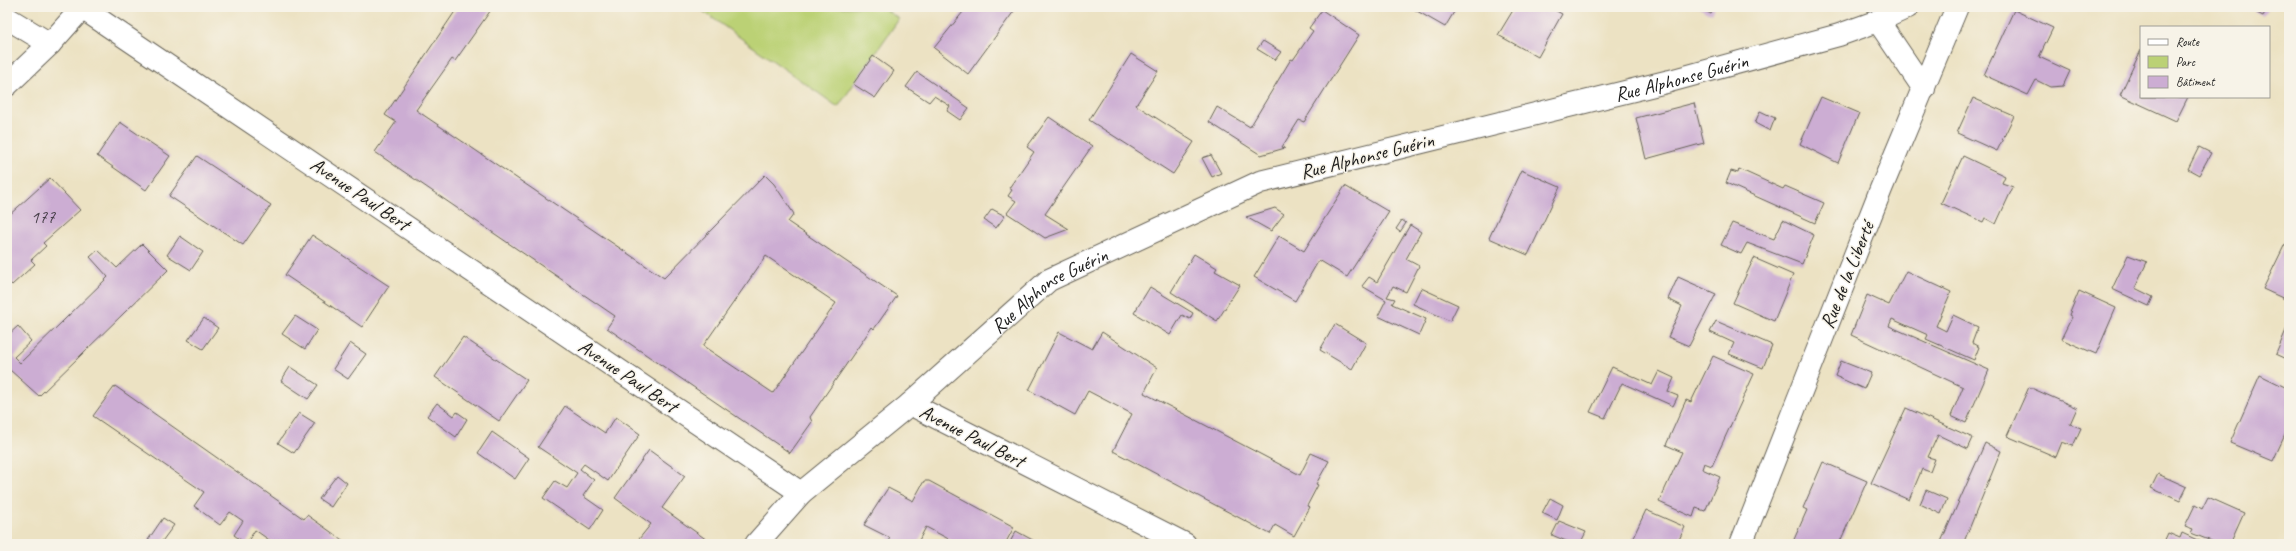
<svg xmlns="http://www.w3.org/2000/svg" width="2296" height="551" font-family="Caveat,sans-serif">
<rect width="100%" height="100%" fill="#f7f3e8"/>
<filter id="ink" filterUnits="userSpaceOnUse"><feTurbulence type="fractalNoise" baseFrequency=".025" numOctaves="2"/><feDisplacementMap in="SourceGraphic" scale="8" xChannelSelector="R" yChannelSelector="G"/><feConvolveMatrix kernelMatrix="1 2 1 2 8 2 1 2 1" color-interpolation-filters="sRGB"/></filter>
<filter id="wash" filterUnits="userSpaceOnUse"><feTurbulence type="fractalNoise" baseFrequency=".012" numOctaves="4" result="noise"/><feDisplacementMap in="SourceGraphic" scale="16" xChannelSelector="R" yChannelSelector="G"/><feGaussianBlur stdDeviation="0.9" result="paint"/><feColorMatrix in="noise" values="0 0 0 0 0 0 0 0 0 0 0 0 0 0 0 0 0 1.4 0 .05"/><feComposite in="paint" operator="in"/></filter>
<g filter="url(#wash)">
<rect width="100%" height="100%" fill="#ece2c3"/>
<polygon fill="#bbd175" stroke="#6c7648" points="697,7 882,7 899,19 838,107"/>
<g id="blocks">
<g fill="#ccadd3" fill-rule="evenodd">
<path d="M 458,7 L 493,7 L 455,61 L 452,59 L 416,110 L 664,278 L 765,175 L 774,184 L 794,214 L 788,222 L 897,296 L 874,329 L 872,327 L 810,417 L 812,422 L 790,453 L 607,328 L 615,316 L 375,152 L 396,122 L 385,115 ZM 766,256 L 836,303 L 773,393 L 703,346 Z"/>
<polygon points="967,7 1017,7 968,74 934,48"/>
<polygon points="1410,7 1457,7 1445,27"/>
<polygon points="1515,7 1549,7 1562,14 1538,57 1498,35"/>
<polygon points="1697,7 1715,7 1711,14"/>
<polygon points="2255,7 2268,7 2263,16 2253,11"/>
<polygon points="1322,10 1359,35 1304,122 1299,120 1282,147 1285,148 1261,155 1209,122 1217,107 1250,127 1291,59 1293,60 1313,31 1309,28"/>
<polygon points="2014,10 2053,28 2039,57 2070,71 2063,86 2050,87 2036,80 2028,95 1984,75"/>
<polygon points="1263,41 1281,52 1275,60 1257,49"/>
<polygon points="2141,50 2141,97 2188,97 2176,121 2120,95"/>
<polygon points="1131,54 1158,71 1136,105 1194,142 1173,174 1089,120"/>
<polygon points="873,56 894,71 875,98 853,84"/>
<polygon points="917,72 969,108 960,120 947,111 950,106 934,96 929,102 906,87"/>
<polygon points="1821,97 1859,113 1838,163 1800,144"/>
<polygon points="1973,98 2014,116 1997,151 1957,133"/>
<polygon points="1694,103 1704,143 1646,159 1636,118"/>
<polygon points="1760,111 1775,118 1770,131 1755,123"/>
<polygon points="1049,117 1092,146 1045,214 1069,229 1045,238 1007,213 1016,201 1008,196 1012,190 1009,188 1034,152 1027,147"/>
<polygon points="120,122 170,156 146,190 97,156"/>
<polygon points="2199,147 2211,153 2199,175 2188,169"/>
<polygon points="1211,155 1221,173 1212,177 1202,158"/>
<polygon points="197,156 271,205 243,245 169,196"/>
<polygon points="1963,156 2005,176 2002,183 2013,187 1996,224 1985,218 1983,222 1941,203"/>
<polygon points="1739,169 1783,189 1785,186 1824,203 1815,223 1726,183 1731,171 1738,173"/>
<polygon points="1521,170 1560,187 1528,255 1489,238"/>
<polygon points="50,178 80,210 43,243 46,246 31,260 35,264 12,285 7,280 7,217"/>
<polygon points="1345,186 1389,212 1347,277 1319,260 1295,301 1254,277 1279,236 1304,251"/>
<polygon points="1275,208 1284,214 1271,231 1246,217"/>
<polygon points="992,209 1005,216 996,228 984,220"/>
<polygon points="1402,220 1406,223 1400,232 1396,229"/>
<polygon points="1783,220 1814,235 1802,264 1747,243 1741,254 1721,245 1732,223 1774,239"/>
<polygon points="1410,225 1421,232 1406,259 1419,266 1406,292 1393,286 1387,297 1395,299 1392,304 1426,319 1419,335 1378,316 1386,300 1362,286 1369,277 1377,282"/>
<polygon points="312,235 389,286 362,327 285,275"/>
<polygon points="180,236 203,252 191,270 167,255"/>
<polygon points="142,244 168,270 39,396 10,370 7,374 7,336 18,326 31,341 14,357 20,363 108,277 90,257 98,250 117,268"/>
<polygon points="2285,244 2289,246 2289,301 2263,289"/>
<polygon points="1194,254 1217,268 1215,271 1240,285 1217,321 1171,292"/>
<polygon points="2128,255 2147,262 2135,288 2153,297 2149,306 2112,289"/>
<polygon points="1754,258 1793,275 1774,321 1733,303"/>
<polygon points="1906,271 1951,292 1936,326 1946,331 1953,315 1978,327 1972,343 1979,347 1974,360 1926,339 1928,335 1892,319 1889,326 1989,370 1966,423 1951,416 1963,387 1851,335 1867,295 1889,305"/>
<polygon points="1678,277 1716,294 1689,346 1668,337 1682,306 1668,299"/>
<polygon points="1150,287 1193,313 1190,319 1182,315 1170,335 1134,313"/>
<polygon points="1421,288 1458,305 1450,321 1413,304"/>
<polygon points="2079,291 2116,308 2096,354 2061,339 2072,317 2069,315"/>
<polygon points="295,316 317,330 305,349 282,334"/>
<polygon points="204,318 218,328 203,349 188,340"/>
<polygon points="1716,321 1772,345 1763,368 1729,354 1734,343 1710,332"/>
<polygon points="2289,323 2289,360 2276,354"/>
<polygon points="1335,324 1366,343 1352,369 1320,350"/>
<polygon points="1059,332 1092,349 1102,332 1157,368 1144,393 1300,475 1311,453 1329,461 1316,484 1318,485 1307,506 1310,507 1294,536 1275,525 1270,534 1113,451 1132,414 1088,391 1075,415 1029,390"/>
<polygon points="463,337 527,380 499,421 435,377"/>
<polygon points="350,343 366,354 348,379 333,369"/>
<polygon points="1713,356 1754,374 1712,466 1704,463 1702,469 1720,477 1705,511 1696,508 1693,517 1659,502 1682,452 1666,445 1686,400 1691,402"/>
<polygon points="1841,361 1871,373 1864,389 1835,376"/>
<polygon points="290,367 318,385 308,399 281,381"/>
<polygon points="1612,367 1652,385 1659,371 1674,378 1668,392 1678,396 1673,406 1622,383 1605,418 1590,412"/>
<polygon points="2260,375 2289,389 2289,426 2273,461 2230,443"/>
<polygon points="115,386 304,519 307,515 348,544 275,544 255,530 246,544 234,535 243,521 230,512 220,525 194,506 204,492 93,416"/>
<polygon points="2029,387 2077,408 2070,424 2081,428 2073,446 2062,442 2056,457 2007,436"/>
<polygon points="437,403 454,416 457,412 467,419 456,437 427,416"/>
<polygon points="565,406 605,433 616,417 640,434 608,481 584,464 580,469 594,480 583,496 603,510 590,530 543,498 555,481 567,488 577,473 538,447"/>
<polygon points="1906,408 1973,438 1968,449 1938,435 1928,457 1935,459 1930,472 1922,469 1909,500 1871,483"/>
<polygon points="299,413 315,423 294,453 278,443"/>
<polygon points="492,432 529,458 515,479 478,453"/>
<polygon points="1985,443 2001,451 1963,544 1940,544"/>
<polygon points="649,450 685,476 662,508 707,540 704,544 635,544 651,524 615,498"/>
<polygon points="1823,462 1867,481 1839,544 1792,544 1807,510 1803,508"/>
<polygon points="2158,474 2187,487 2180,501 2151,488"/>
<polygon points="337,475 347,483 331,507 319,499"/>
<polygon points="924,481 929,481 1014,527 1005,544 958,544 926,527 917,544 886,544 890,538 864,525 888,488 913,501"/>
<polygon points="1926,490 1947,499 1941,514 1920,504"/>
<polygon points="2208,497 2244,513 2230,544 2219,544 2191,533 2193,529 2185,526 2195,505 2202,509"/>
<polygon points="1550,498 1563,505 1557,520 1542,513"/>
<polygon points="1646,510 1685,527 1677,544 1630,544"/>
<polygon points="163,518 174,525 160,544 155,544 148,540"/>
<polygon points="1559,521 1586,532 1580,544 1573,544 1552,535"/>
<polygon points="1016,531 1040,544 1009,544"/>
<polygon points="2168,533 2180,538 2182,533 2206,544 2163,544"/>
</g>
</g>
</g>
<g filter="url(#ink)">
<use href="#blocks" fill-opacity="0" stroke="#656156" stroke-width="1"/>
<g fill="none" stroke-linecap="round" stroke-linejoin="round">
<defs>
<g id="minor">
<polyline points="82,8 801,493"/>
<polyline points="7,18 50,44"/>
<polyline points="1878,21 1924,89"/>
<polyline points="7,85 50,44 83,7"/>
<path id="s1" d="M 910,404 L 1049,280 L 1260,182 L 1670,81 L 1839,35 L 1878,21 L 1908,7"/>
<polyline points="756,544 801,493 910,404 1185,544"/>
<polyline points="1741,544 1881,189 1957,7"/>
</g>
</defs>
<use href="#minor" stroke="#656156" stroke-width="24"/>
<use href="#minor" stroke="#fff" stroke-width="22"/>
</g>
</g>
<g text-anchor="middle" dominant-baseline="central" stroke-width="3" stroke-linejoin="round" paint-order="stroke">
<g font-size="18" fill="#48404a">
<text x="43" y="217">177</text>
</g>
<g font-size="20" fill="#1c1c1c" stroke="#f7f3e8">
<text stroke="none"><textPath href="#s1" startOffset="853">Rue Alphonse Guérin</textPath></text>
<text transform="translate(1367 156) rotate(-14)">Rue Alphonse Guérin</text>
<text transform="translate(360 194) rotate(34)">Avenue Paul Bert</text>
<text transform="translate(1847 275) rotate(-68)">Rue de la Liberté</text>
<text stroke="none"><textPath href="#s1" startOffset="181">Rue Alphonse Guérin</textPath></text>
<text transform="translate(628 376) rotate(34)">Avenue Paul Bert</text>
<text transform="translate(972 436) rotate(27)">Avenue Paul Bert</text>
</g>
</g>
<rect width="2296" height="551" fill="none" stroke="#f7f3e8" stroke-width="24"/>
<rect x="2140" y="26" width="130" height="72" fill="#f7f3e8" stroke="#9f9d96"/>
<rect x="2148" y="39" width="20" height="6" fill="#ffffff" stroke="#9f9d96"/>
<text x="2176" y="46" font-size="12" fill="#1c1c1c">Route</text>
<rect x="2148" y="56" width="20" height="12" fill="#bbd175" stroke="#9f9d96"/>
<text x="2176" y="66" font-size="12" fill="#1c1c1c">Parc</text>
<rect x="2148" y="76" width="20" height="12" fill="#ccadd3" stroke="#9f9d96"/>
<text x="2176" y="86" font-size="12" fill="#1c1c1c">Bâtiment</text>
</svg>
